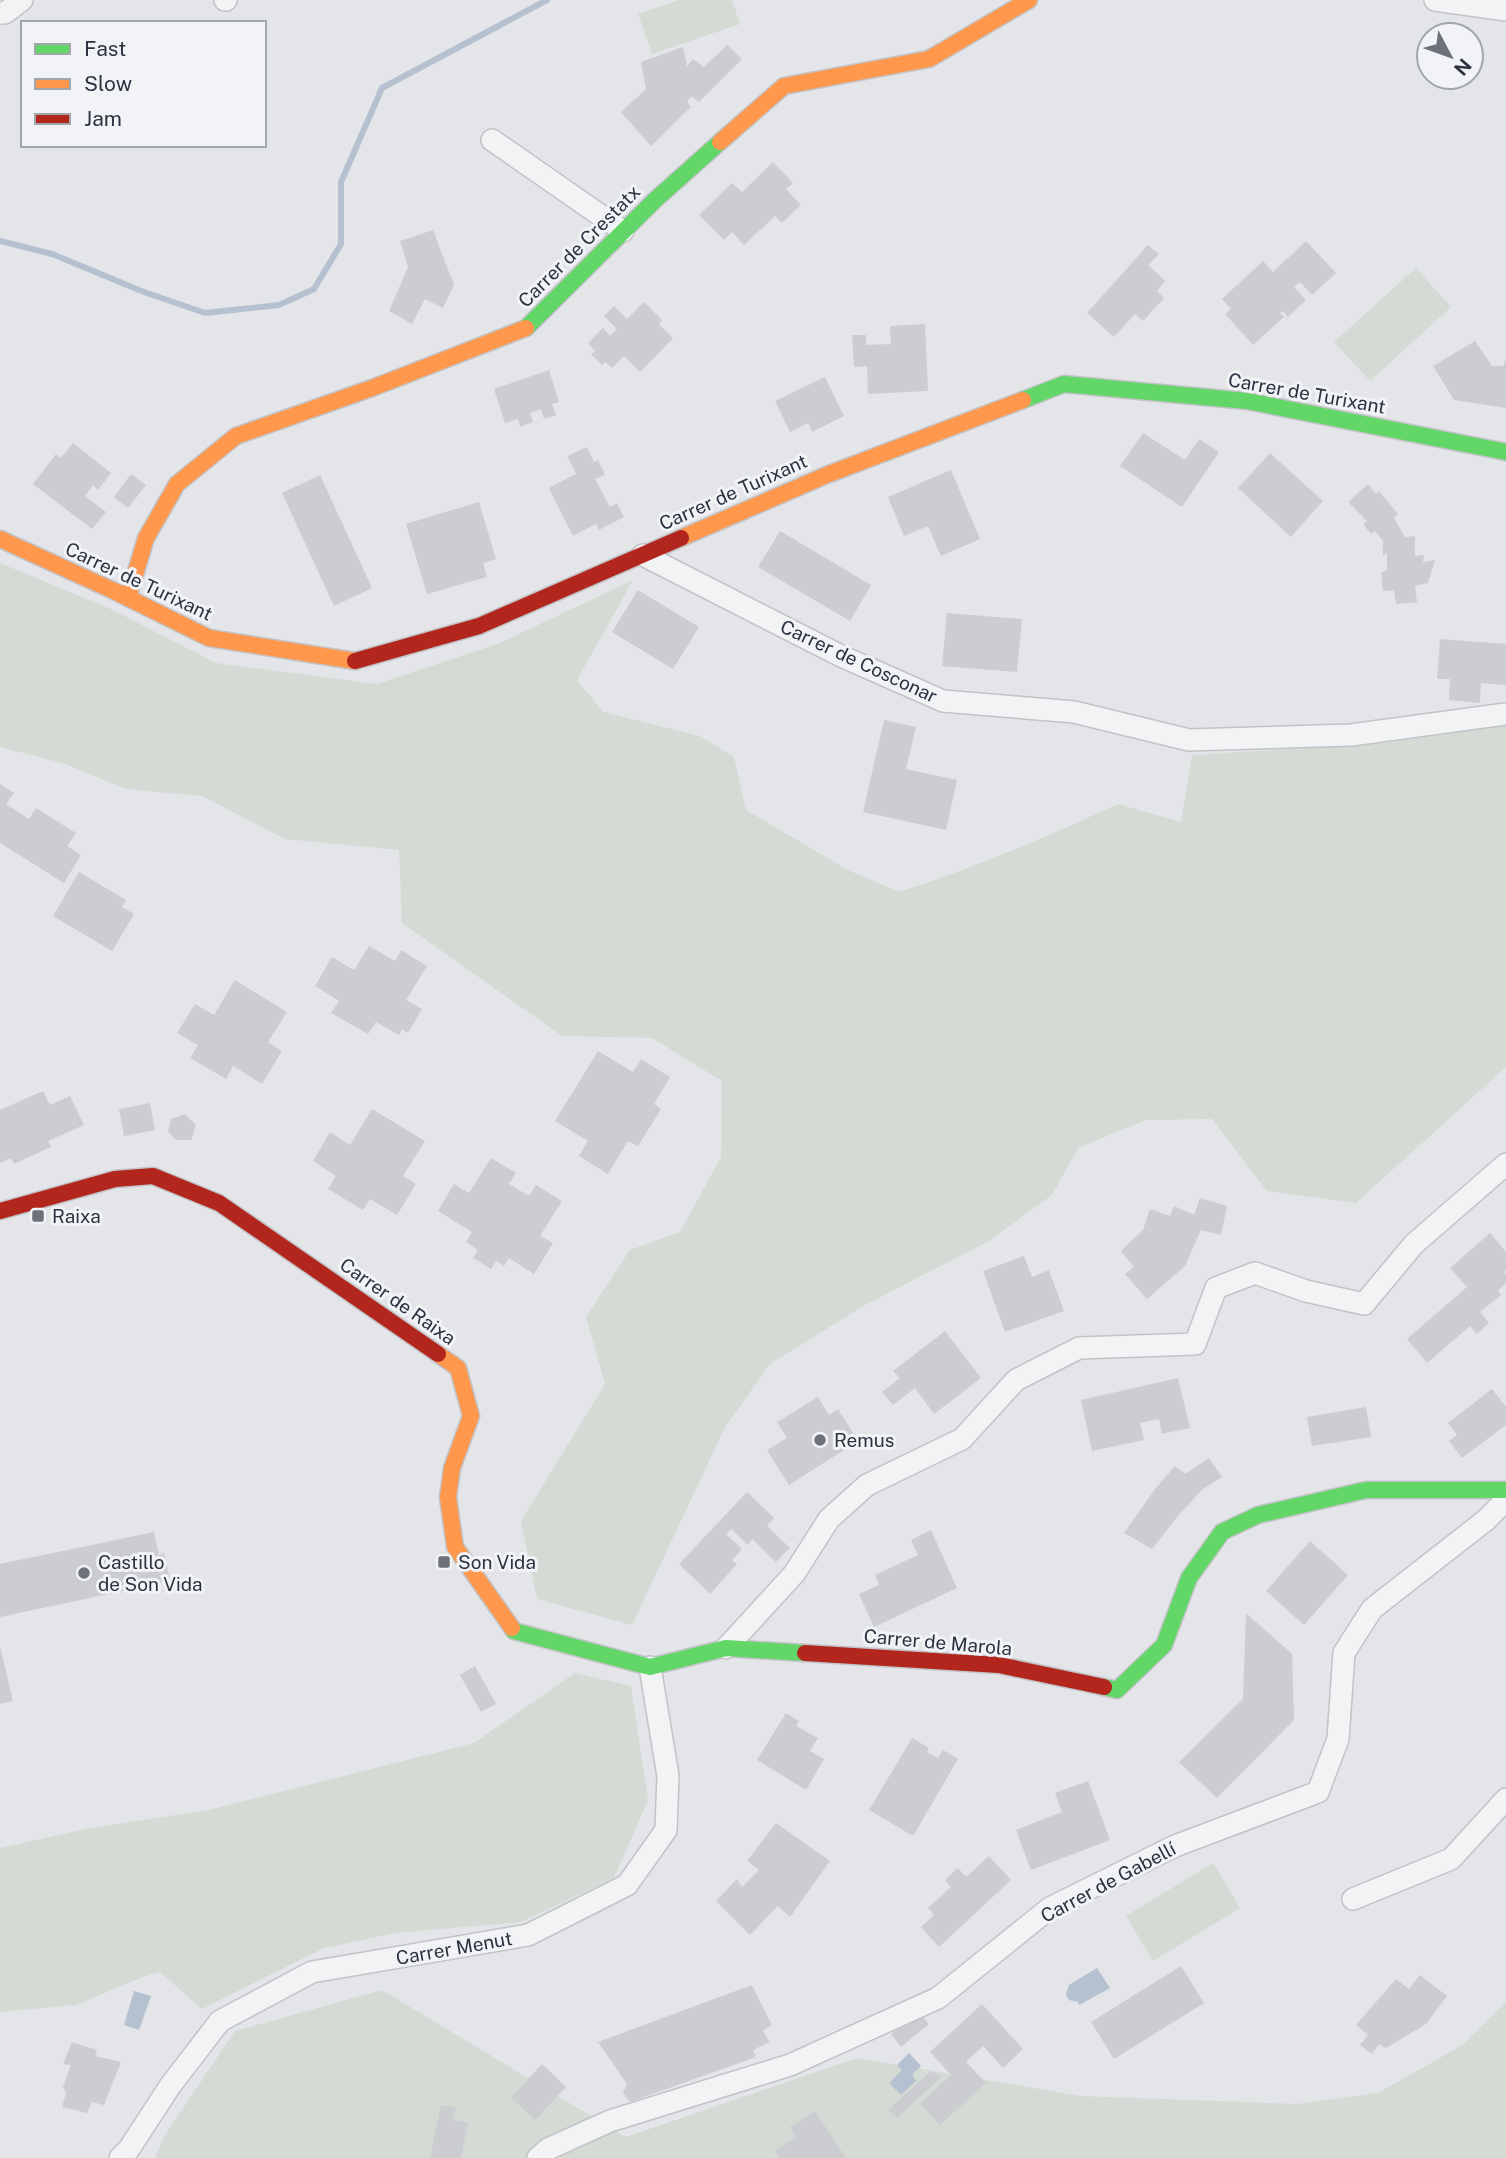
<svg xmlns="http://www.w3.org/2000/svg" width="1506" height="2158" font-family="'Public Sans',sans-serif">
<rect width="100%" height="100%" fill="#e3e5e8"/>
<g fill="#d4dbd4">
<polygon points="679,0 732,0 740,24 652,54 638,14"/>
<polygon points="1416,268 1451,307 1370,381 1334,342"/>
<path d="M 0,563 L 113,610 L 216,663 L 377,684 L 500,643 L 633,580 L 577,680 L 603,712 L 700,736 L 734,757 L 746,810 L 850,871 L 899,892 C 974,868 1047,837 1118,804 L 1181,822 L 1192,755 L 1384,743 L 1506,725 L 1506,1067 L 1356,1203 L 1267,1191 L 1212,1119 L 1146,1120 L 1078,1148 L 1052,1195 L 989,1241 L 865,1305 L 770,1364 L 725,1427 L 632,1625 L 537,1599 L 521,1521 L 605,1384 L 586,1317 L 630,1250 L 680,1232 L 721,1157 L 722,1081 L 652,1038 L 562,1036 L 402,923 L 399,850 L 285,839 L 202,796 L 125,789 L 66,764 L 0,747 Z"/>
<polygon points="575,1673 631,1686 648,1800 614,1878 521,1922 395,1933 324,1948 202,2009 160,1972 143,1977 76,2005 0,2012 0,1848 91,1828 209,1810 474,1743"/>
<polygon points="1213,1863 1240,1908 1153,1961 1126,1916"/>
<polygon points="382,1990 626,2137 857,2058 1080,2096 1297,2104 1378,2093 1461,2046 1506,2002 1506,2158 155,2158 163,2138 235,2031"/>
</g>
<g fill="#b5c1d0">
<polygon points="1097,1968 1110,1988 1079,2005 1078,2002 1069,2000 1066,1995 1069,1985"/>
<polygon points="134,1991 151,1996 139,2030 124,2025"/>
<polygon points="909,2053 921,2066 912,2075 916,2081 901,2095 889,2083 902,2070 897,2065"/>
</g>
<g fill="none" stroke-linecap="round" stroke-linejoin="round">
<polyline stroke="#b5c1d0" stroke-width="6" points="0,241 52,254 144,292 205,313 279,305 314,289 341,244 341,182 382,88 547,0"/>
</g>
<g fill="#cccdd0">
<polygon points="727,45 742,59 699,102 691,96 687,102 691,107 651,146 621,112 646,89 641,62 683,47 687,66 693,59 704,67"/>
<polygon points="773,162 793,183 786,189 801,205 782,223 775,216 744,245 732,232 724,240 699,215 732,183 742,192"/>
<polygon points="433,230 454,285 443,308 425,299 412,324 389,311 408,267 400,241"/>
<polygon points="1306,241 1336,273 1312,295 1300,282 1294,287 1306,300 1288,317 1283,311 1280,313 1284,317 1253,345 1225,314 1231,309 1222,299 1263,261 1273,272"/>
<polygon points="1148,245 1159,254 1148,265 1165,281 1157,291 1164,298 1143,321 1135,314 1114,337 1087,313"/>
<polygon points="644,302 662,320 659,324 673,338 640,372 624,356 612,368 605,362 602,365 591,354 595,351 588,343 603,328 610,336 617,329 604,316 614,306 627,319"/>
<polygon points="925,324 928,391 868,394 867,366 854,367 852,335 866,335 866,345 891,344 890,326"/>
<polygon points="1475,341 1492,366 1503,366 1506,358 1506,408 1454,400 1433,366"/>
<polygon points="549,370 559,402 552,404 556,415 544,419 541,409 530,413 533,422 520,427 518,419 505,423 494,389"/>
<polygon points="825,377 844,416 812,432 808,423 790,432 775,401"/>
<polygon points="1143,433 1185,460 1199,439 1219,452 1182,507 1120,466"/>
<polygon points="73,443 111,473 98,490 93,485 85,496 106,512 92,529 33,484 56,454 61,458"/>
<polygon points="587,447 594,462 598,460 605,475 595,479 610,507 617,503 624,517 599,530 596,524 573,536 549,488 576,474 567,456"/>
<polygon points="1270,453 1323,501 1291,537 1238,488"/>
<polygon points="951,470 980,539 941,556 928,526 904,536 888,497"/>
<polygon points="131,474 146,485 128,508 114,497"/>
<polygon points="320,475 372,588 334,606 282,493"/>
<polygon points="1368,484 1376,494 1379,491 1398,514 1394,518 1405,537 1415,536 1415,556 1424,555 1423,562 1435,560 1428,583 1415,586 1417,602 1396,604 1394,590 1383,591 1381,573 1387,570 1387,553 1383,555 1383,541 1375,531 1371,534 1363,524 1367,521 1348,502"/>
<polygon points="479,502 496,559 483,563 487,577 427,594 406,524"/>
<polygon points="780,531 871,585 850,621 758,567"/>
<polygon points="638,590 699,627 673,669 612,632"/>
<polygon points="947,613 1022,619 1017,672 942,666"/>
<polygon points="1440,639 1506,644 1506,685 1481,683 1480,703 1449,700 1450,679 1437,679"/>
<polygon points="884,720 916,727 906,769 957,780 946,830 863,812"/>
<polygon points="0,784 14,793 6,804 29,819 36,808 76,833 67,846 81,855 64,883 0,843"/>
<polygon points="79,872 126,900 122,907 134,914 112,951 53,916"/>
<polygon points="369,946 395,961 401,950 427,966 406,1000 422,1009 408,1033 402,1029 399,1035 376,1022 368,1034 331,1013 339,1001 315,986 332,957 354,970"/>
<polygon points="235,980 287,1012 268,1042 282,1051 262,1084 233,1066 226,1079 190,1058 198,1045 177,1033 195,1004 214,1015"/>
<polygon points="598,1051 633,1072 641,1059 670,1077 654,1104 661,1109 638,1146 628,1141 608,1174 579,1156 588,1141 555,1121"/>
<polygon points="43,1091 50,1105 70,1096 84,1125 48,1141 51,1147 14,1164 11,1158 0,1163 0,1110"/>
<polygon points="150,1103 155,1130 124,1136 119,1109"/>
<polygon points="372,1109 425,1141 403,1176 416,1184 397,1215 370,1199 363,1210 328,1189 336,1176 313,1161 330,1132 350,1145"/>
<polygon points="185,1114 196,1125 191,1140 176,1140 168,1131 171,1119"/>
<polygon points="491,1158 516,1173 509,1184 529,1196 536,1185 562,1201 540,1236 553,1243 534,1274 509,1258 504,1266 496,1261 491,1269 473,1258 478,1250 466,1242 472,1232 438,1211 454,1184 469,1193"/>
<polygon points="1200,1198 1227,1206 1221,1235 1201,1230 1185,1266 1147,1299 1125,1274 1134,1267 1121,1251 1143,1230 1150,1209 1170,1216 1174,1206 1194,1215"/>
<polygon points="1490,1233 1506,1252 1506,1270 1504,1272 1506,1275 1506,1283 1498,1291 1501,1295 1480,1312 1489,1323 1477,1334 1470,1326 1427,1363 1407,1339 1467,1287 1450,1268"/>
<polygon points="1024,1256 1032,1277 1049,1270 1064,1311 1005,1332 983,1271"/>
<polygon points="945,1331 981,1378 934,1414 915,1388 893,1405 882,1392 900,1378 893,1371"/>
<polygon points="1178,1378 1190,1428 1162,1434 1159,1419 1140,1423 1144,1440 1092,1451 1081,1400"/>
<polygon points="1492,1389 1506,1407 1506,1425 1462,1458 1449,1441 1457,1435 1448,1423"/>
<polygon points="818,1397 829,1415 838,1409 858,1441 789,1485 767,1450 787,1438 777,1422"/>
<polygon points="1366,1407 1371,1437 1312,1446 1307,1417"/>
<polygon points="1209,1458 1222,1477 1203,1489 1177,1517 1152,1549 1124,1533 1155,1489 1175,1466 1185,1474"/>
<polygon points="747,1492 774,1518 767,1526 790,1548 776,1562 752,1539 748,1545 731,1529 726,1534 742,1549 732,1560 737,1564 710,1594 679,1564"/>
<polygon points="931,1530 957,1588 874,1627 859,1594 879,1585 875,1575 918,1555 911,1540"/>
<polygon points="154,1532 159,1555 164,1553 170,1581 0,1617 0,1564"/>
<polygon points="1310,1541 1348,1575 1304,1625 1266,1591"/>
<polygon points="1246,1613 1292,1654 1294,1720 1217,1798 1179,1762 1243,1699"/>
<polygon points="0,1646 13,1701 0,1704"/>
<polygon points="475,1666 496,1704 481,1712 460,1675"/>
<polygon points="786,1713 799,1721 796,1726 818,1738 810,1751 824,1759 806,1790 757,1760"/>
<polygon points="912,1738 929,1748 927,1752 938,1758 943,1750 958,1759 913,1836 869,1810"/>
<polygon points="1088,1781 1110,1840 1031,1870 1016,1830 1062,1812 1055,1793"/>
<polygon points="776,1823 830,1861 790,1917 778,1906 750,1935 716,1901 737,1879 742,1887 759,1870 747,1861"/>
<polygon points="989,1856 1011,1880 939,1947 921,1927 934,1915 928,1908 951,1887 945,1880 958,1868 966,1877"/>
<polygon points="1181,1966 1204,2003 1114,2059 1091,2022"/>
<polygon points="1420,1975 1447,1996 1426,2024 1386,2048 1379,2044 1372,2054 1360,2045 1368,2035 1356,2025 1396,1979 1409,1989"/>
<polygon points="752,1985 772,2025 763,2031 770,2042 753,2050 756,2057 630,2102 623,2093 627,2084 598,2042"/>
<polygon points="982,2004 1023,2049 1003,2068 983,2046 966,2062 986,2083 940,2125 920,2104 951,2075 930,2052"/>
<polygon points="918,2012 929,2024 901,2047 891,2034"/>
<polygon points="72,2042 97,2050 95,2056 121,2062 104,2105 92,2102 87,2113 62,2107 66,2093 63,2087 71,2065 63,2064"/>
<polygon points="542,2064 566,2087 535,2120 511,2098"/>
<polygon points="931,2071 941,2077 897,2118 888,2110"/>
<polygon points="441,2105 456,2108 453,2120 468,2123 461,2158 430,2158"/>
<polygon points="815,2111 846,2158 779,2158 774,2151 796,2137 790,2127"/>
</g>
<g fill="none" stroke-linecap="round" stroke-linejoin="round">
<defs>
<g id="street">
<polyline points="225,0 226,0"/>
<polyline points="1435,0 1506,10"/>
<polyline points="0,13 5,13 22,0"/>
<polyline points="492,140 623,231"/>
<polyline points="643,555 841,656 943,701 1074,712 1189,740 1351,735 1506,714"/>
<polyline points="726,1648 794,1574 829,1519 867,1485 962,1439 1016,1380 1079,1348 1195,1344 1216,1288 1255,1273 1306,1291 1364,1304 1414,1244 1506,1164"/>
<polyline points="1353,1899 1451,1859 1506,1799"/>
<polyline points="120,2158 129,2149 170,2086 220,2021 312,1972 528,1935 627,1885 666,1830 668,1776 650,1667"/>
<polyline points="538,2158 548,2149 610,2121 790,2065 938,1998 1050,1908 1175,1846 1318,1792 1338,1739 1344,1653 1372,1609 1486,1520 1506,1500"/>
</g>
<g id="fast">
<polyline points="526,328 655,200 720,142"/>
<polyline points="1023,400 1064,384 1247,401 1506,452"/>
<polyline points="512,1628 514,1631 650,1667 726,1648 805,1653"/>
<polyline points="1104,1687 1117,1690 1164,1645 1189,1578 1222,1532 1258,1515 1366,1490 1506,1490"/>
</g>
<g id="slow">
<polyline points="720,142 784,86 929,59 1029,0"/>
<polyline points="681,538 829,474 1023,400"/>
<polyline points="0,539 112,590 209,638 355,661"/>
<polyline points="128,598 146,538 177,484 236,436 372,388 526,328"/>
<polyline points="438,1354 458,1368 471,1416 452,1468 448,1497 455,1547 512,1628"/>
</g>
<g id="jam">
<polyline points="355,661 479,626 681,538"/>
<polyline points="0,1211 115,1179 153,1176 219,1203 438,1354"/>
<polyline points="805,1653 999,1665 1104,1687"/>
</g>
</defs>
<use href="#street" stroke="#c2c3c6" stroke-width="24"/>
<use href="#fast" stroke="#c2c3c6" stroke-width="19"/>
<use href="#slow" stroke="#c2c3c6" stroke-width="19"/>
<use href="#jam" stroke="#c2c3c6" stroke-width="19"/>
<use href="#street" stroke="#f2f3f5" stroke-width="21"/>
<use href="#fast" stroke="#63d668" stroke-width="16"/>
<use href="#slow" stroke="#ff974d" stroke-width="16"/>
<use href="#jam" stroke="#b3261e" stroke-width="16"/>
</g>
<g fill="#6c717a" stroke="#f1f3f7" stroke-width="2.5">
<rect x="31" y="1209" width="14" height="14" rx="3.5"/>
<circle cx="820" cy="1440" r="7"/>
<rect x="437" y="1555" width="14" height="14" rx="3.5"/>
<circle cx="84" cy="1573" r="7"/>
</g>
<g text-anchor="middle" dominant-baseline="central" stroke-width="6" stroke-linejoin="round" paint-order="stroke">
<g font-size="19" fill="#2c323f" stroke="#f1f3f7">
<text transform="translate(579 246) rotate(-45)">Carrer de Crestatx</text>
<text transform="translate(1307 393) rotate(10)">Carrer de Turixant</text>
<text transform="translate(733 492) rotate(-24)">Carrer de Turixant</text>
<text transform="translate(139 581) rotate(25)">Carrer de Turixant</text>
<text transform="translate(859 661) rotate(25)">Carrer de Cosconar</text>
<text transform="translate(398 1301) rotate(35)">Carrer de Raixa</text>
<text transform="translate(938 1642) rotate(5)">Carrer de Marola</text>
<text transform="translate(1108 1882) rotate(-28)">Carrer de Gabellí</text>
<text transform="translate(454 1948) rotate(-10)">Carrer Menut</text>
</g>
<g font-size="19" fill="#2c323f" stroke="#f1f3f7" text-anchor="start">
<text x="52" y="1216">Raixa</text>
<text x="834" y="1440">Remus</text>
<text x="98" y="1562">Castillo<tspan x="98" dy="22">de Son Vida</tspan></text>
<text x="458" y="1562">Son Vida</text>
</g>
</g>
<rect x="21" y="21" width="245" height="126" fill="#f1f3f7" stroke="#a2a6ad" stroke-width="2"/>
<rect x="35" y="44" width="35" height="10" fill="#63d668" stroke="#a2a6ad" stroke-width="2"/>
<text x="84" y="56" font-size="21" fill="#2c323f">Fast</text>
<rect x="35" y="79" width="35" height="10" fill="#ff974d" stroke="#a2a6ad" stroke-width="2"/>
<text x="84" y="91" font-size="21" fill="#2c323f">Slow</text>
<rect x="35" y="114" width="35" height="10" fill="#b3261e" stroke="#a2a6ad" stroke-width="2"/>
<text x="84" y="126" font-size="21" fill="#2c323f">Jam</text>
<g transform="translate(1450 56) rotate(131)"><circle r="33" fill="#f1f3f7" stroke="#a2a6ad" stroke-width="2"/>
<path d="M0-5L12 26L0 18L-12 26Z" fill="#6c717a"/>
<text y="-10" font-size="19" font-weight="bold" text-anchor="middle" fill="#2c323f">N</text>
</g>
</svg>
